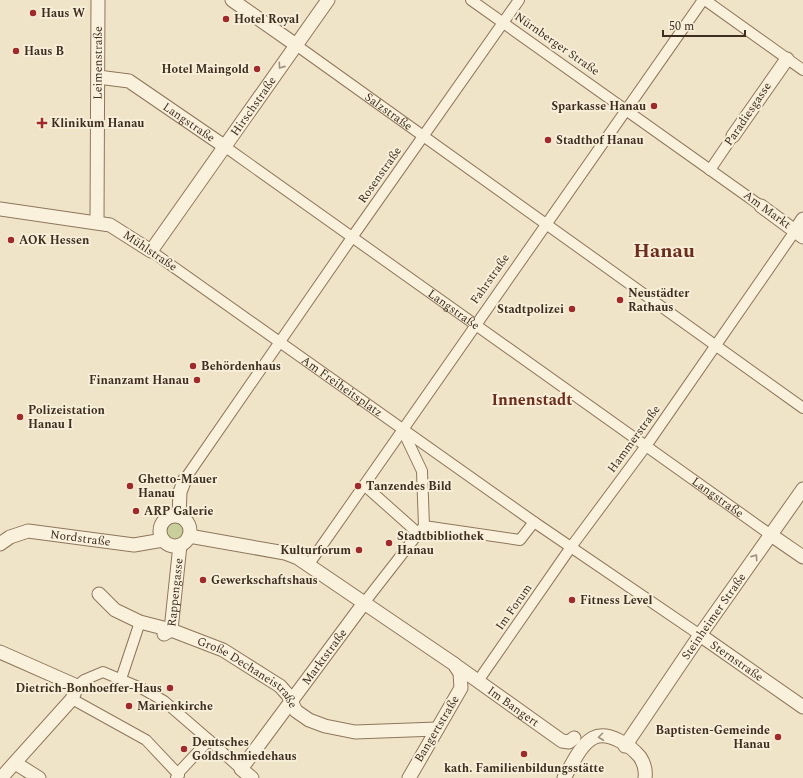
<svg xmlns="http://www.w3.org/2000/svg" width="803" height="778" font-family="Spectral,serif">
<rect width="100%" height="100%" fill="#f0e4c8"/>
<circle fill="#c9cf9b" cx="175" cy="531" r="10"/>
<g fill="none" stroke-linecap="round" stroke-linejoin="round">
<defs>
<g id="pedestrian">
<polyline points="471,0 761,206"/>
<polyline points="705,0 803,70"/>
<path id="s1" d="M 296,45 L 803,408"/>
<path id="s2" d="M 224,146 L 771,535"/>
<polyline points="710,170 733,136"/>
<path id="s3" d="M 151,251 L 534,522 L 700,635"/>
<polyline points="185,479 353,236 519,0"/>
<polyline points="364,485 419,534"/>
<polyline points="424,526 520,540 534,522"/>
<polyline points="309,564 703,0"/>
<polyline points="364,603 424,526 422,471 403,431"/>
<polyline points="121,679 140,622"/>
<polyline points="478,681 571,547 646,446 795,231"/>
<polyline points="77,686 84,680 103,672 141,688 164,701 209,740"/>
<polyline points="72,699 146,740 179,775"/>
<polyline points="176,778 180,771 209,740 241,769"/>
</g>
<g id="minor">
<polyline points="232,0 296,45"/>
<path id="s4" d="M 98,77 L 129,81 L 224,146"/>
<polyline points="733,136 787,59"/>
<polyline points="761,206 803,237"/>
<path id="s5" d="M 0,209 L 110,225 L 151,251 L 328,0"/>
<path id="s6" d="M 97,222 L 98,0"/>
<polyline points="795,231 803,219"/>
<circle cx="175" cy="531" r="15"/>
<polyline points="179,516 180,492 185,479"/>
<polyline points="771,535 803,557"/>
<polyline points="189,536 285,553 298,558 454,664 460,673 461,688 409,778"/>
<path id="s7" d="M 0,544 L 10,537 L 28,531 L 134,545 L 163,540"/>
<path id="s8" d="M 99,594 L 115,610 L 140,622 L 171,630 L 223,650 L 280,686 L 288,695 L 296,711 L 309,720 L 325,726 L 355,732 L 437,729"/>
<path id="s9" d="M 164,634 L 171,630 L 180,545"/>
<path id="s10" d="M 700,635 L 803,707"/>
<polyline points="0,652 77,686 72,699 1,778"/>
<path id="s11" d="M 454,664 L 562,741 L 569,742 L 574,738"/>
<path id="s12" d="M 625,746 L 700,635 L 803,489"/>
<polyline points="15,763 39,778"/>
<path id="s13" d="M 252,778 L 241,769 L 364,603"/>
<path d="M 564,778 C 572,765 580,745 593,738 C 608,730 631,746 640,757 C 644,763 646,771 645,778"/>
</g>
</defs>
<use href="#pedestrian" stroke="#8d765c" stroke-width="12"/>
<use href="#minor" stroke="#8d765c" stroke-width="15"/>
<use href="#pedestrian" stroke="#faf1dc" stroke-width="10"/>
<use href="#minor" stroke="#faf1dc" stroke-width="13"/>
</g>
<defs><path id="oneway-chevron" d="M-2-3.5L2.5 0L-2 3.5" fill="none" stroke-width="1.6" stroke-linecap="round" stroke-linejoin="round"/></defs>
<g stroke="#9c907e">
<use href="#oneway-chevron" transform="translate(281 66) rotate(125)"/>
<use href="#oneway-chevron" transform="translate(755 557) rotate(-55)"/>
<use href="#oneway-chevron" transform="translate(601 737) rotate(173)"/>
</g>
<g fill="#9e2a2b" stroke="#f7eed8" stroke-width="1.5">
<circle cx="33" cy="13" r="4"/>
<circle cx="226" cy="19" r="4"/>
<circle cx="16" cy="51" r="4"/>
<circle cx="257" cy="69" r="4"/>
<circle cx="654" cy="106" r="4"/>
<path d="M40 117h4v4h4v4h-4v4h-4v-4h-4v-4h4z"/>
<circle cx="548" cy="140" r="4"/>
<circle cx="11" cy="240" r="4"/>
<circle cx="620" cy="300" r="4"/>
<circle cx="572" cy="309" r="4"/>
<circle cx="193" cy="366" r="4"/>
<circle cx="197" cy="380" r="4"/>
<circle cx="20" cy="417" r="4"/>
<circle cx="130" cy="486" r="4"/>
<circle cx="358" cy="486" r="4"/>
<circle cx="136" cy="511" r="4"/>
<circle cx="389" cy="543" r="4"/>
<circle cx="359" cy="550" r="4"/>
<circle cx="203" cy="580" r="4"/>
<circle cx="572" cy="600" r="4"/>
<circle cx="170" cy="688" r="4"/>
<circle cx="129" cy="706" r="4"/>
<circle cx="778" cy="737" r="4"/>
<circle cx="184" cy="749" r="4"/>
<circle cx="524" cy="754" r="4"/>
</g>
<g text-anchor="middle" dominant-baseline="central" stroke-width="4" stroke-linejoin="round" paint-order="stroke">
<g font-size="12" font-weight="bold" fill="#3d2e20" stroke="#f7eed8" text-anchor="start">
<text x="41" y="13">Haus W</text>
<text x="234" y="19">Hotel Royal</text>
<text x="24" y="51">Haus B</text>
<text x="249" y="69" text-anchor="end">Hotel Maingold</text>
<text x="646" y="106" text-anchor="end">Sparkasse Hanau</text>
<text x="51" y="123">Klinikum Hanau</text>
<text x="556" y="140">Stadthof Hanau</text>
<text x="19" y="240">AOK Hessen</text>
<text x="628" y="293">Neustädter<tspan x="628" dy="14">Rathaus</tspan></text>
<text x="564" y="309" text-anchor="end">Stadtpolizei</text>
<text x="201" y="366">Behördenhaus</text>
<text x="189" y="380" text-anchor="end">Finanzamt Hanau</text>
<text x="28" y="410">Polizeistation<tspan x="28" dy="14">Hanau I</tspan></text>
<text x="138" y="479">Ghetto-Mauer<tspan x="138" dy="14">Hanau</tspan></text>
<text x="366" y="486">Tanzendes Bild</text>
<text x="144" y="511">ARP Galerie</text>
<text x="397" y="536">Stadtbibliothek<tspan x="397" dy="14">Hanau</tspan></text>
<text x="351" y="550" text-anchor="end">Kulturforum</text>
<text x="211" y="580">Gewerkschaftshaus</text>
<text x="580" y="600">Fitness Level</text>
<text x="162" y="688" text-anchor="end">Dietrich-Bonhoeffer-Haus</text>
<text x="137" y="706">Marienkirche</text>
<text x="770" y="730" text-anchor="end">Baptisten-Gemeinde<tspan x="770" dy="14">Hanau</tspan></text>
<text x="192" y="742">Deutsches<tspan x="192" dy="14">Goldschmiedehaus</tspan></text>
<text x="524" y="768" text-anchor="middle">kath. Familienbildungsstätte</text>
</g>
<g font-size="12" fill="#3d2e20" stroke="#f7eed8">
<text transform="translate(557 44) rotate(35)">Nürnberger Straße</text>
<text stroke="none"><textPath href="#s6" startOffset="159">Leimenstraße</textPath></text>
<text stroke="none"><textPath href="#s5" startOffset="337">Hirschstraße</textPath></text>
<text stroke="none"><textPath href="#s1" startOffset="114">Salzstraße</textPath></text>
<text transform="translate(748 114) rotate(-56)">Paradiesgasse</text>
<text stroke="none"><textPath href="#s4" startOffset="104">Langstraße</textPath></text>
<text transform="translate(380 175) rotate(-55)">Rosenstraße</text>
<text transform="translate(767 210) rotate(36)">Am Markt</text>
<text transform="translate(150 251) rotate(34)">Mühlstraße</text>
<text transform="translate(490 279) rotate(-55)">Fahrstraße</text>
<text stroke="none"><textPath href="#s2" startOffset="282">Langstraße</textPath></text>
<text stroke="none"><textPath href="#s3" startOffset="234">Am Freiheitsplatz</textPath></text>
<text transform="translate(634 439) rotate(-54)">Hammerstraße</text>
<text stroke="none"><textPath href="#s2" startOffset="606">Langstraße</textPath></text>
<text stroke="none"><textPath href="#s7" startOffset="84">Nordstraße</textPath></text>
<text stroke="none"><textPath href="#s9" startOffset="46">Rappengasse</textPath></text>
<text transform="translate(514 607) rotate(-55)">Im Forum</text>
<text stroke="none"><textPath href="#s12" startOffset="157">Steinheimer Straße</textPath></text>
<text stroke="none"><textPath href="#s13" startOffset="154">Marktstraße</textPath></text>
<text stroke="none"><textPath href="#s10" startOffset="45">Sternstraße</textPath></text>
<text stroke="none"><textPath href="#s8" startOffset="171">Große Dechaneistraße</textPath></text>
<text stroke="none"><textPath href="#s11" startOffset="73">Im Bangert</textPath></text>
<text transform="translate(437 729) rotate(-59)">Bangertstraße</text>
</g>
<g font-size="16" font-weight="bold" fill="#6b2e1e" stroke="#f7eed8">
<text x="532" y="400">Innenstadt</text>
</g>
<g font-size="20" font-weight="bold" fill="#6b2e1e" stroke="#f7eed8">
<text x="664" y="251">Hanau</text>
</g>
</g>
<path d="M663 30v6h82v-6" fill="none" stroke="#3d2e20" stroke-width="2"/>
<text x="669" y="30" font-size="12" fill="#3d2e20" stroke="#f7eed8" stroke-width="3" paint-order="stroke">50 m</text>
</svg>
